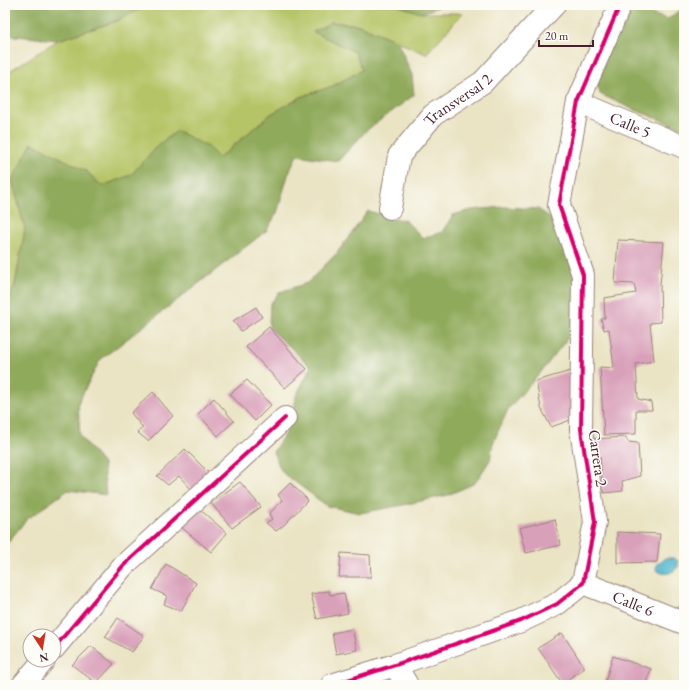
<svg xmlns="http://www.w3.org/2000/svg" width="689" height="690" font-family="'EB Garamond',serif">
<rect width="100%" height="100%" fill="#fdfcf7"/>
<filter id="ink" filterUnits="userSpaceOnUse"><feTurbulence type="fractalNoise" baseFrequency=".025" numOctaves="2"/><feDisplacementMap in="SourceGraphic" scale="8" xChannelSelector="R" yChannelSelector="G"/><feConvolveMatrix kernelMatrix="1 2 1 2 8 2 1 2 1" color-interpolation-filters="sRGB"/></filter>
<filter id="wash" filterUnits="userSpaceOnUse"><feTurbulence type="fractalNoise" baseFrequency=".012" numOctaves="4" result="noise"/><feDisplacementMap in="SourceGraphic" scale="16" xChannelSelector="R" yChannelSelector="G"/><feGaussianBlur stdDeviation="0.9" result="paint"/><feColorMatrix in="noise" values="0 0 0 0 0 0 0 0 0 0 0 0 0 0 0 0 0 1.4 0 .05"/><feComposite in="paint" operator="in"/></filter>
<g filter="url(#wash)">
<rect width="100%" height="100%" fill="#eae4c4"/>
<polygon fill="#b5c466" stroke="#807248" points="148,5 397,5 421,13 463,13 426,54 359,25 331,22 314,32 355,52 362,70 333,86 303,96 271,114 219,158 208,147 158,145 131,175 102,186 86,171 13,180 25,229 15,285 5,310 5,74 58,40 117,21"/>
<g fill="#90aa5b" stroke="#6d6443">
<polygon points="5,5 148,5 117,21 58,40 5,35"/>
<polygon points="397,5 444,5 421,13"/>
<polygon points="628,5 651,5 647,13 668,19 684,7 684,129 630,108 600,94 595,74"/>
<polygon points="331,22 359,25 397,41 412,75 414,95 367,130 338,161 297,155 288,175 277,213 266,231 100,360 78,403 80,436 103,464 106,495 68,490 26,520 5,546 5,310 15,285 25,229 12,180 32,143 86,171 102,186 131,175 158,145 177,131 208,147 219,158 271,114 303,96 333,86 362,70 355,52 313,32"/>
<polygon points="504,207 538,209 555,221 568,249 577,295 570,335 541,372 508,409 493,443 490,460 475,483 448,495 403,505 360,513 327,506 282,472 273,452 295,418 295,398 311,367 269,327 270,304 280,292 307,283 337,253 368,211 406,221 423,238 442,232 453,215 472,210"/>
</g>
<path fill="#4cb3ca" stroke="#4b697a" d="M 665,558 L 674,558 L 678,561 L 678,567 C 671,574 665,576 656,570 L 657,564 Z"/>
<g id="blocks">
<g fill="#d9a0ba">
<polygon points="618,240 664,242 660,285 661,322 650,323 654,361 636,364 638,399 651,402 652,410 636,410 636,434 604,435 600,367 614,368 609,329 604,330 601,319 605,318 604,298 636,293 634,284 615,283"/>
<polygon points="256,307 262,317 241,331 233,321"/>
<polygon points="269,327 307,369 285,388 246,347"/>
<polygon points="574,370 576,418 551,427 541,408 536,381"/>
<polygon points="247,380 271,405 255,421 230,394"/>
<polygon points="153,392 173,416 148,441 137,432 143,428 131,413"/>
<polygon points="214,398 234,421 218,436 198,414"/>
<polygon points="626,437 628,442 638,443 640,476 622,481 623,491 604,493 603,490 598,489 597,481 602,480 600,456 595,456 593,439"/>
<polygon points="185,449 210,474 192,490 179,476 168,485 157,476"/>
<polygon points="240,482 261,507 232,528 211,503"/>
<polygon points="290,483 308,500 283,526 276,531 266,523 272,519 269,514 282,500 278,495"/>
<polygon points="197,507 227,533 211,552 180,526"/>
<polygon points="555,519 561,545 526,553 519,528"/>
<polygon points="617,532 660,534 657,562 617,563"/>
<polygon points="341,553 370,555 371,577 339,577"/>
<polygon points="166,564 196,583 181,611 164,604 167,596 152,589"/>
<polygon points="329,591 330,595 344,593 348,613 317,619 311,594"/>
<polygon points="684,592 684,612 678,611"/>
<polygon points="118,618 144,636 132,652 105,637"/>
<polygon points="352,629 357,650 336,654 332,633"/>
<polygon points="562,633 585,668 562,683 538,648"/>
<polygon points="91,646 114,664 96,683 72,665"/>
<polygon points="613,656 651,669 645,685 604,685"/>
<polygon points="387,678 392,685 369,685"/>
</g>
</g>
</g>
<g filter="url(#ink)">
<use href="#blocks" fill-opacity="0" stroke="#9a8278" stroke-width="1"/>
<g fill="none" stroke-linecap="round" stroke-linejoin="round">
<defs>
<g id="minor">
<path id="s1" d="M 578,102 L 684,147"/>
<path id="s2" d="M 390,208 L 399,156 L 433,115 L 483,82 L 554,5"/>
<path id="s3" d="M 583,583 L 684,623"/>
<polyline points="54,648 123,566 285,418"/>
<polyline points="395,665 407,685"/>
<polyline points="23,685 44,660"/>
<polyline points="332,685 395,665 521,621 557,604 583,583 595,522 581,429 583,275 559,205 578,102 620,5"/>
</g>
</defs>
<use href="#minor" stroke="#9a8278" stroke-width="24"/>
<use href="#minor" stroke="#fff" stroke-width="22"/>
<defs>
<g id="cycleway">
<polyline points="54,648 123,566 285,418"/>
<polyline points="332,685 395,665 521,621 557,604 583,583 595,522 581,429 583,275 559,205 578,102 620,5"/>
</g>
</defs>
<use href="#cycleway" stroke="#fdfcf7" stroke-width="6"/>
<use href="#cycleway" stroke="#d6006c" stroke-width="4"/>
</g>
</g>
<g text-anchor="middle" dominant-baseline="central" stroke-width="3" stroke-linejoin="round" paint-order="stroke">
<g font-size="16" fill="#4a1f2b" stroke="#fdfcf7">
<text stroke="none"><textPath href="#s2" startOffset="135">Transversal 2</textPath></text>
<text stroke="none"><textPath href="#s1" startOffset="57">Calle 5</textPath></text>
<text transform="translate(598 458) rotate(82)">Carrera 2</text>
<text stroke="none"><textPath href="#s3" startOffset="54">Calle 6</textPath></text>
</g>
</g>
<rect width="689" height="690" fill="none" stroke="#fdfcf7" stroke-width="20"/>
<g transform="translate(42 648) rotate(168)"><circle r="19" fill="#fdfcf7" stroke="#b5a4a5"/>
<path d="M0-3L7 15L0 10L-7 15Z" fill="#c8321e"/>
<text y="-6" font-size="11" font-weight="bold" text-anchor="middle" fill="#4a1f2b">N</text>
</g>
<path d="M539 40v6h54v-6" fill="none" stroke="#4a1f2b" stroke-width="2"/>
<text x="545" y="40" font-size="12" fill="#4a1f2b" stroke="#fdfcf7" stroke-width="3" paint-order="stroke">20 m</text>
</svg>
